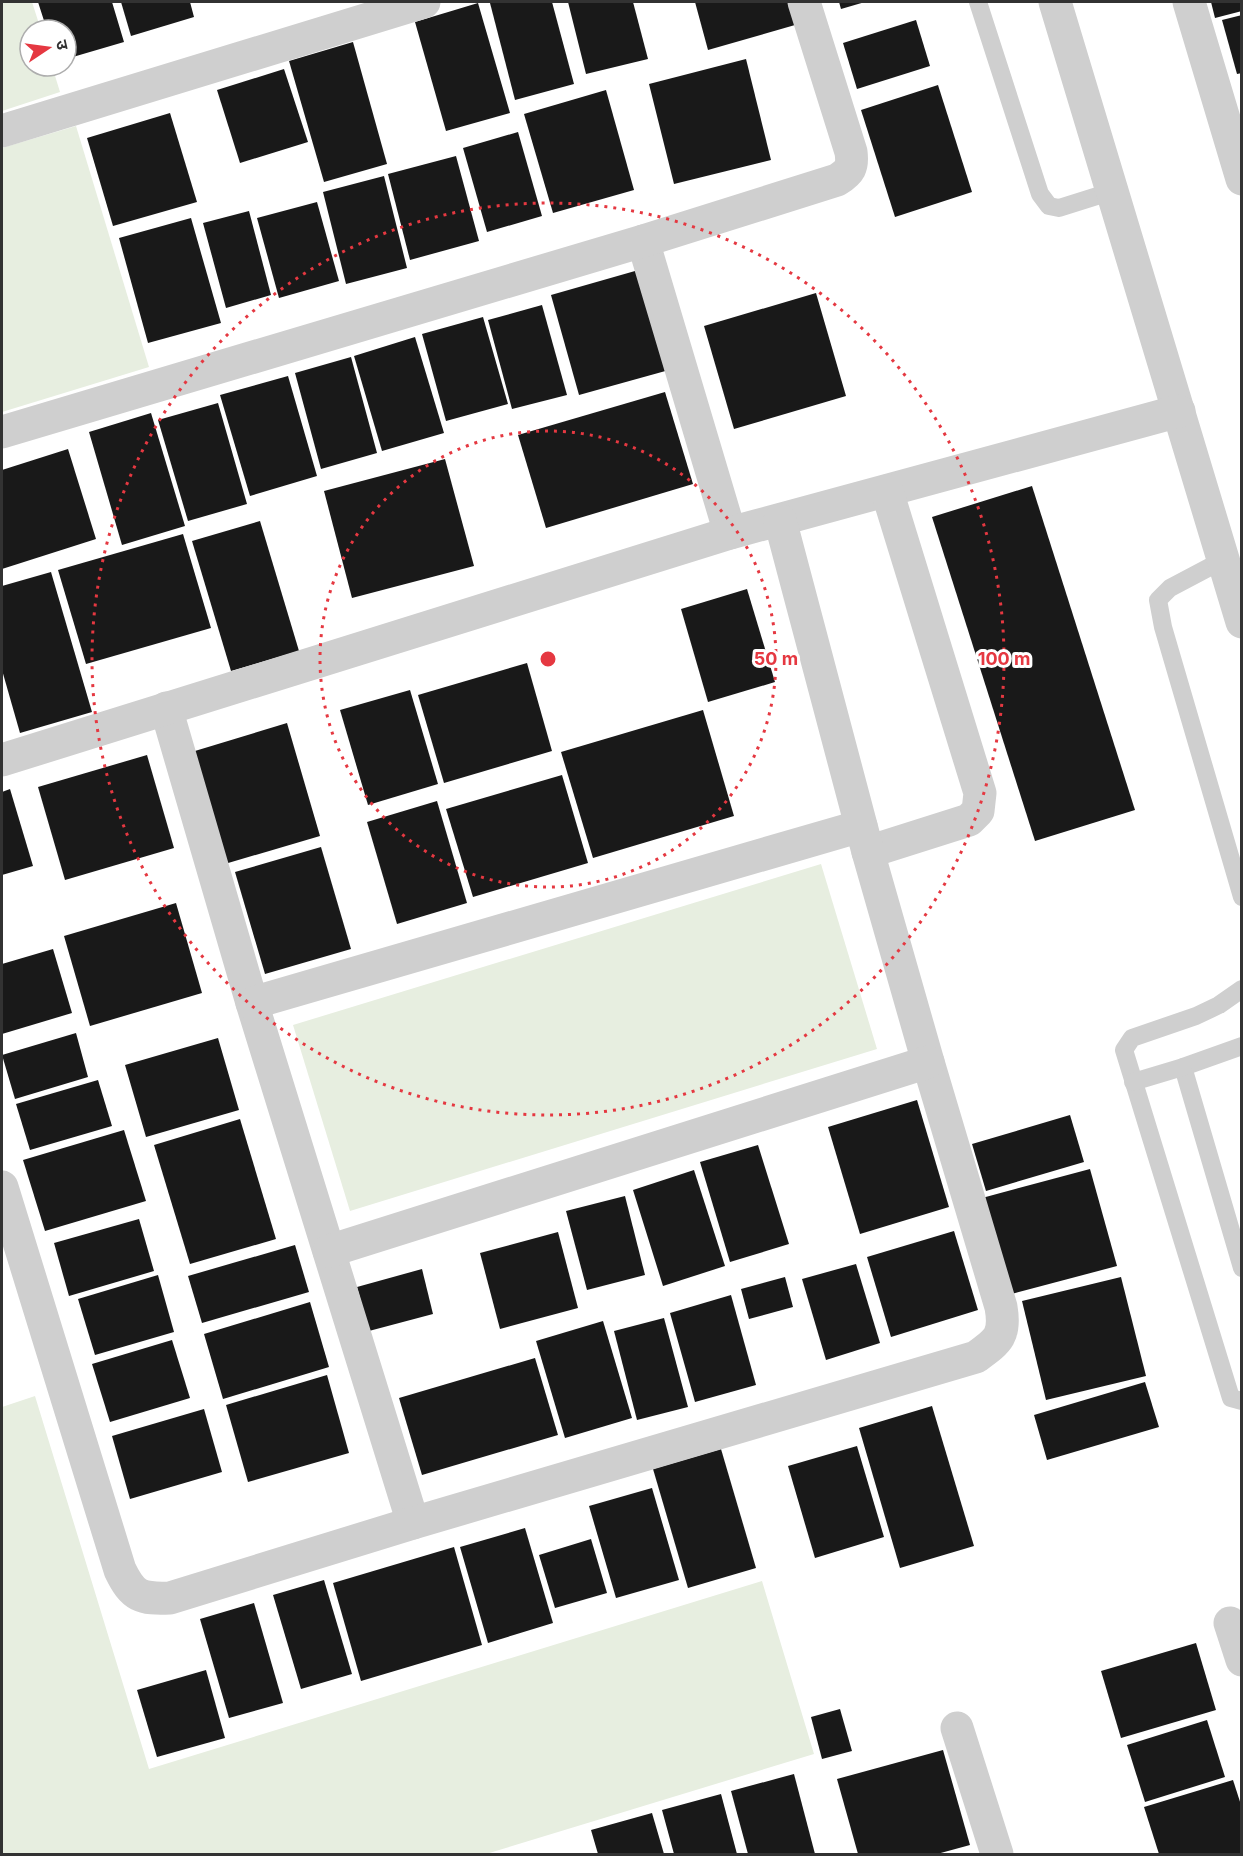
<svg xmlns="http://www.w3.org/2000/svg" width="1243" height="1856" font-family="Inter,'Noto Sans Devanagari',sans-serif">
<rect width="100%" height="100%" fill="#fff"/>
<g fill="#e7eee0">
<polygon points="2,2 32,2 41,30 30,30 30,66 52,66 60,92 2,111"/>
<polygon points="76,126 149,367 2,412 2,148"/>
<polygon points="821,864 877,1049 350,1211 293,1025"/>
<polygon points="35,1396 149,1769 762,1581 814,1754 486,1854 2,1854 2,1407"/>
</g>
<g fill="#191919">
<polygon points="38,2 112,2 124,42 66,59 66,30 47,30"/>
<polygon points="121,2 190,2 194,17 131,36"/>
<polygon points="497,2 552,2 574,84 515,100 490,3"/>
<polygon points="568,2 633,2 648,59 586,74"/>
<polygon points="695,2 788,2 795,25 708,50"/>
<polygon points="839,2 865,2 841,9"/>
<polygon points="1211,2 1242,2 1242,11 1215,18"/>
<polygon points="478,3 510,113 446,131 415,22"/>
<polygon points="1242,15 1242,73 1237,74 1222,20"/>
<polygon points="916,20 930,66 857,89 843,43"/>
<polygon points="353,42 387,164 324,182 289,61"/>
<polygon points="746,59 771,160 674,184 649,84"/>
<polygon points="284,69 308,142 240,163 217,90"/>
<polygon points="938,85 972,192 895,217 861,110"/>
<polygon points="606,90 634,190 553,213 524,114"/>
<polygon points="170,113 197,202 113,226 87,138"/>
<polygon points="518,132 542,216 487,232 463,148"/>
<polygon points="456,156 479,241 410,260 388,174"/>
<polygon points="384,176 407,268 346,284 323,192"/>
<polygon points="317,202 339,281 279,298 257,218"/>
<polygon points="249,211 271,295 226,308 203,223"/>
<polygon points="191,218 221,323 148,343 119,238"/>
<polygon points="642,269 669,370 579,395 551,295"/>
<polygon points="816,293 846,396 734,429 704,326"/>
<polygon points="542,305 567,395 512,409 488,320"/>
<polygon points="483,317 508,404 446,421 422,334"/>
<polygon points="415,337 444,433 382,451 354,356"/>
<polygon points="351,357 377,453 321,469 295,373"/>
<polygon points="288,376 317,476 250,496 220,395"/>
<polygon points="665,392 693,484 546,528 518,435"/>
<polygon points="218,403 247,504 188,521 158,420"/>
<polygon points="151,413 185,526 122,545 89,432"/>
<polygon points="68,449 96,539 2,569 2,470"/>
<polygon points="445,459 474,566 352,598 324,491"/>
<polygon points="1032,486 1135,810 1035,841 932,517"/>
<polygon points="260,521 299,651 231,671 192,541"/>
<polygon points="183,534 211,628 86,664 58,570"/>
<polygon points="51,572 92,712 20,733 2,670 2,586"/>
<polygon points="747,589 775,682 708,702 681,609"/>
<polygon points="527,663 552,751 444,783 418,695"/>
<polygon points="410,690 438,784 368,805 340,710"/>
<polygon points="703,710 734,816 593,858 561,752"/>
<polygon points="287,723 320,836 218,866 185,754"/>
<polygon points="147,755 174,848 65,880 38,787"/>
<polygon points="562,775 588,863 473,897 446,809"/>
<polygon points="10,789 33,866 2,875 2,792"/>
<polygon points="437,801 467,903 397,924 367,822"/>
<polygon points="321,847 351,949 265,974 235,872"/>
<polygon points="176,903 202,993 90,1026 64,936"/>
<polygon points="53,949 72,1013 2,1034 2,964"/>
<polygon points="76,1033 88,1077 15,1099 2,1055"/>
<polygon points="218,1038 239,1110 146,1137 125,1065"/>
<polygon points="98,1080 112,1126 30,1150 16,1104"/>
<polygon points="917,1100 949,1207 860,1234 828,1127"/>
<polygon points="1070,1115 1084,1162 986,1191 972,1144"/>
<polygon points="240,1119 276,1239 190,1264 154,1145"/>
<polygon points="124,1130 146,1201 45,1231 23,1160"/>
<polygon points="758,1145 789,1244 730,1262 700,1162"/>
<polygon points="1090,1169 1117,1266 1008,1295 982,1198"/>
<polygon points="694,1170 725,1266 663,1286 633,1190"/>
<polygon points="625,1196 645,1275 587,1290 566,1211"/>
<polygon points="139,1219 154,1271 69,1296 54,1243"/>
<polygon points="954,1231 978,1310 891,1337 867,1257"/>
<polygon points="558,1232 578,1308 500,1329 480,1253"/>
<polygon points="295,1245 309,1292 202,1323 188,1276"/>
<polygon points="856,1264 880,1343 826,1360 802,1279"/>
<polygon points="422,1269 433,1314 369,1331 357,1287"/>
<polygon points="158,1275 174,1332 95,1355 78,1299"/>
<polygon points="785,1277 793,1307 749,1319 741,1289"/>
<polygon points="1121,1277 1146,1376 1046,1400 1022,1301"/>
<polygon points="731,1295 756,1385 695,1402 670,1313"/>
<polygon points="310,1302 329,1367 223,1399 204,1334"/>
<polygon points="664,1318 688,1407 637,1420 614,1331"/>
<polygon points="603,1321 632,1418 565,1438 536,1341"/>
<polygon points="172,1340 190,1398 110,1422 92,1364"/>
<polygon points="535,1358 558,1435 422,1475 399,1398"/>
<polygon points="327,1375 349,1453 248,1482 226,1405"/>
<polygon points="1145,1382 1159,1427 1047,1460 1034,1415"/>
<polygon points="932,1406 974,1546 900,1568 859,1428"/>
<polygon points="204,1409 222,1472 130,1499 112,1436"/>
<polygon points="857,1446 884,1537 815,1558 788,1466"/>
<polygon points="721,1449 756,1568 688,1588 653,1469"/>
<polygon points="652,1488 679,1580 616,1598 589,1506"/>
<polygon points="525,1528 553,1623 488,1643 460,1547"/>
<polygon points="591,1539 607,1593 555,1608 539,1555"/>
<polygon points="454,1547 482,1645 361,1681 333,1583"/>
<polygon points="324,1580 352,1674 301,1689 273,1595"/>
<polygon points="254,1603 283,1703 229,1718 200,1619"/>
<polygon points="1196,1643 1216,1710 1121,1738 1101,1671"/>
<polygon points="206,1670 225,1738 157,1757 137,1690"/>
<polygon points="840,1709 852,1751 822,1759 811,1717"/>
<polygon points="1207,1720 1225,1777 1145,1802 1127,1745"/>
<polygon points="943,1750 970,1845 937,1854 858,1854 837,1779"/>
<polygon points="794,1774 815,1854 748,1854 731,1791"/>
<polygon points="1233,1780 1242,1808 1242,1854 1159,1854 1144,1807"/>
<polygon points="721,1794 737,1854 674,1854 662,1810"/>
<polygon points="652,1813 664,1854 598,1854 591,1830"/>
</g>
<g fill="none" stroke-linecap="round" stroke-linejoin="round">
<g stroke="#cfcfcf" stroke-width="18">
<polyline points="978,2 1040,194 1049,206 1059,208 1113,191"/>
<polyline points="1223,560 1170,588 1158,600 1163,627 1242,897"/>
<polyline points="1242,989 1219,1005 1196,1016 1132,1038 1124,1050 1231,1398 1242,1401"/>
<polyline points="1242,1046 1183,1067 1242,1268"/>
<polyline points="1133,1082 1183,1067"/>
</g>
<g stroke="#cfcfcf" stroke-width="33">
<polyline points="1055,2 1242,622"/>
<polyline points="1189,2 1242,179"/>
<polyline points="2,131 424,2"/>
<polyline points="643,241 730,533"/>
<path d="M 2,432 L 643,241 L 837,180 C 850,172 853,167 851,152 L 804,2"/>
<polyline points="166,708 252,1003 413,1523"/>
<polyline points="2,760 730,533 1179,411"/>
<polyline points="868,852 969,820 978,811 980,793 887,491"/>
<polyline points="252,1003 861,826"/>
<path d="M 2,1187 L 120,1570 C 133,1597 141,1599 170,1598 L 413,1523 L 976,1357 C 998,1341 1006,1336 1001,1307 L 928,1062 L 868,852 L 780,520"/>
<polyline points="329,1251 928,1062"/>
<polyline points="1230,1623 1242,1660"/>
<polyline points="957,1728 997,1854"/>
</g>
</g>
<g fill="none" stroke="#e53841" stroke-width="3" stroke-dasharray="3 6">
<circle cx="548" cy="659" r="228"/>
<circle cx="548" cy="659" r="456"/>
</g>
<circle cx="548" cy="659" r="9" fill="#e53841" stroke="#fff" stroke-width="3"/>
<g font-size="18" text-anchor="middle" font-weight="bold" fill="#e53841" stroke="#fff" stroke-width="6" stroke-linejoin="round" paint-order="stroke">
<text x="776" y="665">50 m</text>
<text x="1004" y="665">100 m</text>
</g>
<rect width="1243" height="1856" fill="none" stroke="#323232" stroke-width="6"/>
<g transform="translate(48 48) rotate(77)"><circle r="28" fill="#ffffff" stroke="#adadad" stroke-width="1.5"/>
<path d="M0-4.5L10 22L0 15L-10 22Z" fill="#e53841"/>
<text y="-9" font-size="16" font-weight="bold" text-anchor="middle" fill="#323232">उ</text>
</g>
</svg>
